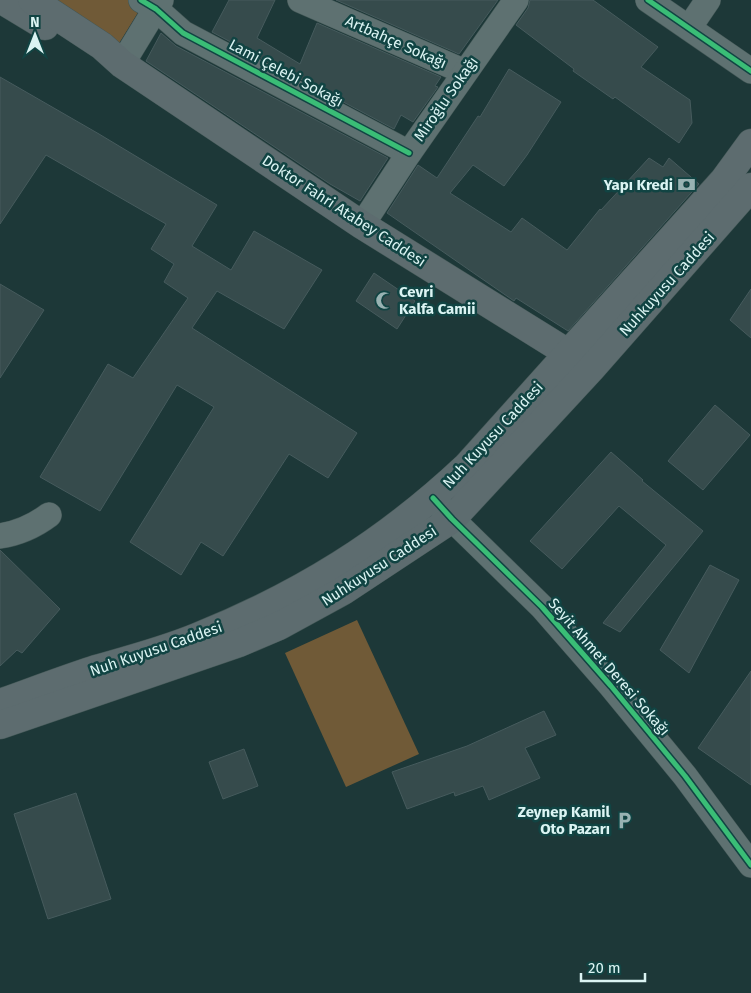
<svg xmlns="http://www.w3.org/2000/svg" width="751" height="993" font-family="'Fira Sans',sans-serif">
<rect width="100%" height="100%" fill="#1d3838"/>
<g fill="#705a37">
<polygon points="48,0 132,0 142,6 118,45"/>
<polygon points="357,620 419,754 346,787 285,653"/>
</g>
<g fill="#364b4c" stroke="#465b5d">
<polygon points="229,0 275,0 257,38 300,64 317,23 441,77 435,86 438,87 413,122 401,115 394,129 212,32"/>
<polygon points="336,0 498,0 459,54"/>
<polygon points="530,0 593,0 658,47 641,67 690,100 692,123 679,143 615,97 613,99 573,71 574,69 516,25 528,8"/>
<polygon points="161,33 176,46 388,158 360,201 330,184 146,61"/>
<polygon points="509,69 561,102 527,155 504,186 473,165 450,193 511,232 522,218 567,250 600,209 601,210 649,158 663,167 669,158 699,184 568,331 516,298 514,301 387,213 418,165 437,178 478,116 480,117"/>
<polygon points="0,77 99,134 217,205 192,246 231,270 254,231 322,270 284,329 217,291 192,328 357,433 328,478 289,454 223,556 201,542 181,575 130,542 214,407 177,385 100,511 40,477 108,364 133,378 188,298 164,282 174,264 151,249 166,224 46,155 0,224"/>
<polygon points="374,273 415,301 397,329 356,301"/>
<polygon points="0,284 44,310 0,378"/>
<polygon points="751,289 751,338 730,320"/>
<polygon points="715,405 750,435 703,490 668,461"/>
<polygon points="611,452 643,480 642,481 703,531 620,632 603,623 666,545 619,506 562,569 530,541"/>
<polygon points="0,550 60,609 22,653 17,650 0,666"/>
<polygon points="710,565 739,580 689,673 660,650"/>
<polygon points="751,671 751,785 698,748"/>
<polygon points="544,711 556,735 525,748 540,778 489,800 483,786 455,796 454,792 407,809 392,772 467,746"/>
<polygon points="244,749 258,786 223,799 209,762"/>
<polygon points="76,793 111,899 48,919 14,814"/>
</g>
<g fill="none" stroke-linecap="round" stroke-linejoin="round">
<defs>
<g id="minor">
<polyline points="141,0 156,9 183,33 409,153"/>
<polyline points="300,0 465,72"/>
<polyline points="648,0 751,71"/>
<polyline points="689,28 708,0"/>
<polyline points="122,64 161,0"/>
<polyline points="362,225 409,153 516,0"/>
<polyline points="438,504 452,519 542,607 611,686 685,776 751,865"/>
<path d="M 0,536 C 19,533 33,527 49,515"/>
</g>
<g id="major">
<polyline points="2,0 45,26"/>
<polyline points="32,0 102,46 122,64 362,225 584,363"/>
<path d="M 0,703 C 31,692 62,680 93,670 C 128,660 163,651 197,637 C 301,595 385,543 467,466 L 724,180 L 751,143"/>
<polyline points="0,725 239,643 279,626 343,591 452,519 591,369 751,187"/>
</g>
</defs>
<use href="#minor" stroke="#415655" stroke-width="26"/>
<use href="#major" stroke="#415655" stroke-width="29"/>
<use href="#minor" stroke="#5e7171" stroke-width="25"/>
<use href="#major" stroke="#5d6c6f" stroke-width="28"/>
<defs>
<g id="cycleway">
<polyline points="141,0 156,9 183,33 409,153"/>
<polyline points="648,0 751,71"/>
<polyline points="433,498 452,519 542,607 611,686 685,776 751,865"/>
</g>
</defs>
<use href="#cycleway" stroke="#114443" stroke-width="8"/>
<use href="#cycleway" stroke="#3abd76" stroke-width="5"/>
</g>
<defs>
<symbol id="bank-bare" viewBox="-9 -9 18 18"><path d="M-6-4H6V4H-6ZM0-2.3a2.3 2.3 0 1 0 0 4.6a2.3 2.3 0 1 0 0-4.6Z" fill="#98b2b2" stroke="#114443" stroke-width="2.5" paint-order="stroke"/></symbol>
<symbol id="mosque-bare" viewBox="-9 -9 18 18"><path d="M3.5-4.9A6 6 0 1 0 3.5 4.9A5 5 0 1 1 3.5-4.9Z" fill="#98b2b2" stroke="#114443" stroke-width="2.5" paint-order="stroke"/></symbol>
<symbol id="parking-bare" viewBox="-9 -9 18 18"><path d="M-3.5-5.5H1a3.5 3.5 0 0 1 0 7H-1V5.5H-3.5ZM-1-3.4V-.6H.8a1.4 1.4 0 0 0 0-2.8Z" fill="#98b2b2" stroke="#114443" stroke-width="2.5" paint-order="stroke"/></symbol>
</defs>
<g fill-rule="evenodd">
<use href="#bank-bare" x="674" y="172" width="25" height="25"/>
<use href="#mosque-bare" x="372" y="288" width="25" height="25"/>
<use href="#parking-bare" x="612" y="808" width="25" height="25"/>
</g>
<g text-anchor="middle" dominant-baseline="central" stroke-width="5" stroke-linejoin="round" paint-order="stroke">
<g font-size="15" fill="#dbf4f3" stroke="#114443">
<text transform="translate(396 42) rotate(24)">Artbahçe Sokağı</text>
<text transform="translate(286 73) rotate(28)">Lami Çelebi Sokağı</text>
<text transform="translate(446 99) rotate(-55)">Miroğlu Sokağı</text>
<text transform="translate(344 211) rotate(33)">Doktor Fahri Atabey Caddesi</text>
<text transform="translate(667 284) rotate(-48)">Nuhkuyusu Caddesi</text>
<text transform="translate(493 435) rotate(-47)">Nuh Kuyusu Caddesi</text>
<text transform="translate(379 566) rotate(-33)">Nuhkuyusu Caddesi</text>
<text transform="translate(156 649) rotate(-19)">Nuh Kuyusu Caddesi</text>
<text transform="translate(609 667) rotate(49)">Seyit Ahmet Deresi Sokağı</text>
</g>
<g font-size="15" font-weight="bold" fill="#dbf4f3" stroke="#114443" text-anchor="end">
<text x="673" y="185">Yapı Kredi</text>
<text x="399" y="292" text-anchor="start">Cevri<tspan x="399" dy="17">Kalfa Camii</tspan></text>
<text x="610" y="812">Zeynep Kamil<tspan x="610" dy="17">Oto Pazarı</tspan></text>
</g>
</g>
<g transform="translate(35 35)" stroke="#114443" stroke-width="4" paint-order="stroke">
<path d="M0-4L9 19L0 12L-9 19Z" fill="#dbf4f3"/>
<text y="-8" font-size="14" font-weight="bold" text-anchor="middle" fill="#dbf4f3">N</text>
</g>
<path d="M581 973v8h64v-8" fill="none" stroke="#dbf4f3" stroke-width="2.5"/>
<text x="588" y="973" font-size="15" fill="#dbf4f3" stroke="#114443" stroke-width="4" paint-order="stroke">20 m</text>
</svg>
